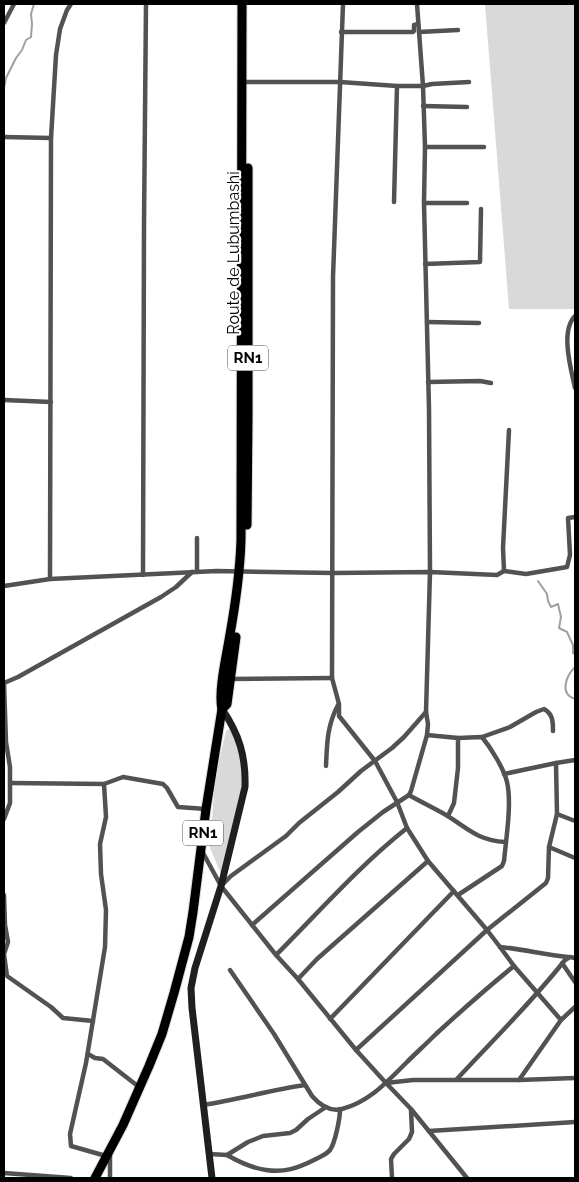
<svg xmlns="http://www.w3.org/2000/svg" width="579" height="1182" font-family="Raleway,sans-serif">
<rect width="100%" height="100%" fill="#fff"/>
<g fill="#d9d9d9">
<polygon points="485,4 575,4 575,309 509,309"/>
<polygon points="231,728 241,753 244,788 221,874 210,848 215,778 226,731"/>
</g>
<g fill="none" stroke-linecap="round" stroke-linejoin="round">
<g stroke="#a0a0a0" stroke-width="2">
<polyline points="4,88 6,78 16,58 22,50 26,40 31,37 32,24 31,14 34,4"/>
<polyline points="538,581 547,594 548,601 551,607 558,604 561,617 559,628 567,632 573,645 573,653 575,654"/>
<path d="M 575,667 C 566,676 559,694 575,699"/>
</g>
<defs>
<g id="highway">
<polyline points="247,525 248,417 248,168"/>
<polyline points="222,709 227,704 236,637"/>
<path d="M 95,1178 L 123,1125 L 149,1066 L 162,1034 L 174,993 L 189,937 L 193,912 L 206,809 L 222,709 C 218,693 226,658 229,640 C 235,607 240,574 241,540 L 242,4"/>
</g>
</defs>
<use href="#highway" stroke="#dbdbdb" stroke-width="11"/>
<g stroke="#525252" stroke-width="4.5">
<polyline points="343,4 333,277 332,678 339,704 339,716 375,761 397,802 407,828 428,861 487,930 500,947 514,966 561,1020"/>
<polyline points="417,4 423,86 432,84 469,82"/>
<polyline points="4,23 14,4"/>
<polyline points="341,32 413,32 414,31 414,25 418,24"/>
<polyline points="419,32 458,30"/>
<polyline points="242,82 340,82 397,86 423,86 425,147 424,203 429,409 430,572 426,712 428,724 427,735 411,791 409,795 383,812 358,832 252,925"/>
<polyline points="423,106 467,107"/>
<polyline points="4,137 51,138"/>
<polyline points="425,147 484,147"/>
<polyline points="394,202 397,86"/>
<polyline points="424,203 467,203"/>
<polyline points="425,264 480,262 481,209"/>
<path d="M 575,316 C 560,331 571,369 575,388"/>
<polyline points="427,322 479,323"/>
<polyline points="428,382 480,381 491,383"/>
<polyline points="4,400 51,402"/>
<polyline points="504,571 503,548 509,430"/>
<polyline points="197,572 197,538"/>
<polyline points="143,575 144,224 146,4"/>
<polyline points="50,579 51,138 56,55 60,29 67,10 71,4"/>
<polyline points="4,586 50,579 217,571 333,573 430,572 497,575 504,571 526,574 567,567 570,555 568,518 575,517"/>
<polyline points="231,679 332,678"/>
<polyline points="4,683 18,677 161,597 176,587 192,572"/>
<polyline points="427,735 458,738 458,768 454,803 448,816"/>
<path d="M 482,737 L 510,727 L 536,712 L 544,709 C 553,714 553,722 553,731"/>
<path d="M 326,766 C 327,743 327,726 338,705"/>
<polyline points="504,774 556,763 575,760"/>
<polyline points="10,783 104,784"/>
<path d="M 409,795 C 421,802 434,808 446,815 C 469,829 477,840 505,842"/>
<polyline points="557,814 575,821"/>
<polyline points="4,819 10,803 10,767 6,742 4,683"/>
<polyline points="549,847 575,858"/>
<polyline points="202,851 221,886 276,955 298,979 356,1050 386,1083 411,1109 467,1178"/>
<polyline points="222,885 231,876 286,836 299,823 338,792 361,771 392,748 404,737 426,712"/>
<polyline points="4,895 5,925 8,942 4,954 7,976 51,1007 63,1018 93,1021"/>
<path d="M 458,895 L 502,866 L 504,861 C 506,839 512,803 507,782 C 504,769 491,748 482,737 L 458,738"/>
<path d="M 500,947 C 523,949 545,955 568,957"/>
<path d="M 276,955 C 319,912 359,866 407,828"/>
<polyline points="562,963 575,982"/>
<path d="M 230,970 L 274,1034 L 312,1096 C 319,1104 330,1112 342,1109 C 369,1102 387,1082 406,1063 C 416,1053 426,1044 436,1034 C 461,1011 487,988 514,966"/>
<polyline points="298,979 317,959 428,861"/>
<polyline points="330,1019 454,891"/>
<polyline points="356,1050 487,930 546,883 548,878 549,847 557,814 556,763"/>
<polyline points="88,1054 95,1058 103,1059 139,1087"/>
<path d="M 457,1079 C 493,1040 532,1002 565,960 L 570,957 L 575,958"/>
<polyline points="519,1080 561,1020 575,1007"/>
<polyline points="386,1083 413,1080 519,1080 575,1078"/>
<path d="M 203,1105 C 237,1100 270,1090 305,1085"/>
<polyline points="429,1131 575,1122"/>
<polyline points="209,1154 227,1155 248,1142 263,1136 290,1133 296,1130 308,1119 326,1107"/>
<path d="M 227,1155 C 239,1162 252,1168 266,1170 C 284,1173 298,1168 314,1160 C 319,1157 326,1155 330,1150 C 335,1143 340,1119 340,1109"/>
<polyline points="106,1156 71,1146 70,1134 86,1063 105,947 106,910 101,874 100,844 106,817 104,784 123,777 163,784 167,788 178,807 206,809"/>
<polyline points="4,1173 71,1178"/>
<polyline points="110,1178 110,1154"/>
<polyline points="392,1178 391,1159 394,1154 409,1139 412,1132 411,1110"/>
</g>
<path stroke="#1f1f1f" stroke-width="7" d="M 212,1178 L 192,1008 L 191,988 L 195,968 L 221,886 L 245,787 C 246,756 239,734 222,709"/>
<use href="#highway" stroke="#000" stroke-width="9"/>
</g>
<g text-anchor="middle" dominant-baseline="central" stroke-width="4.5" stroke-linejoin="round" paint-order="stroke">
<g fill="#fff" stroke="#4c4c4c" stroke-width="1">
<rect x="228" y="345.5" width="40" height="25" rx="4"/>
<rect x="183" y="820.5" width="40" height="25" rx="4"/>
</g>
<g font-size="15" font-weight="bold" fill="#000">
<text x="248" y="358">RN1</text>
<text x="203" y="833">RN1</text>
</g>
<g font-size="16" fill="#000" stroke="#fff">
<text transform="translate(233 253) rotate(-90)">Route de Lubumbashi</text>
</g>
</g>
<rect width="579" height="1182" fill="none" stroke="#000000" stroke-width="10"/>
</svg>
